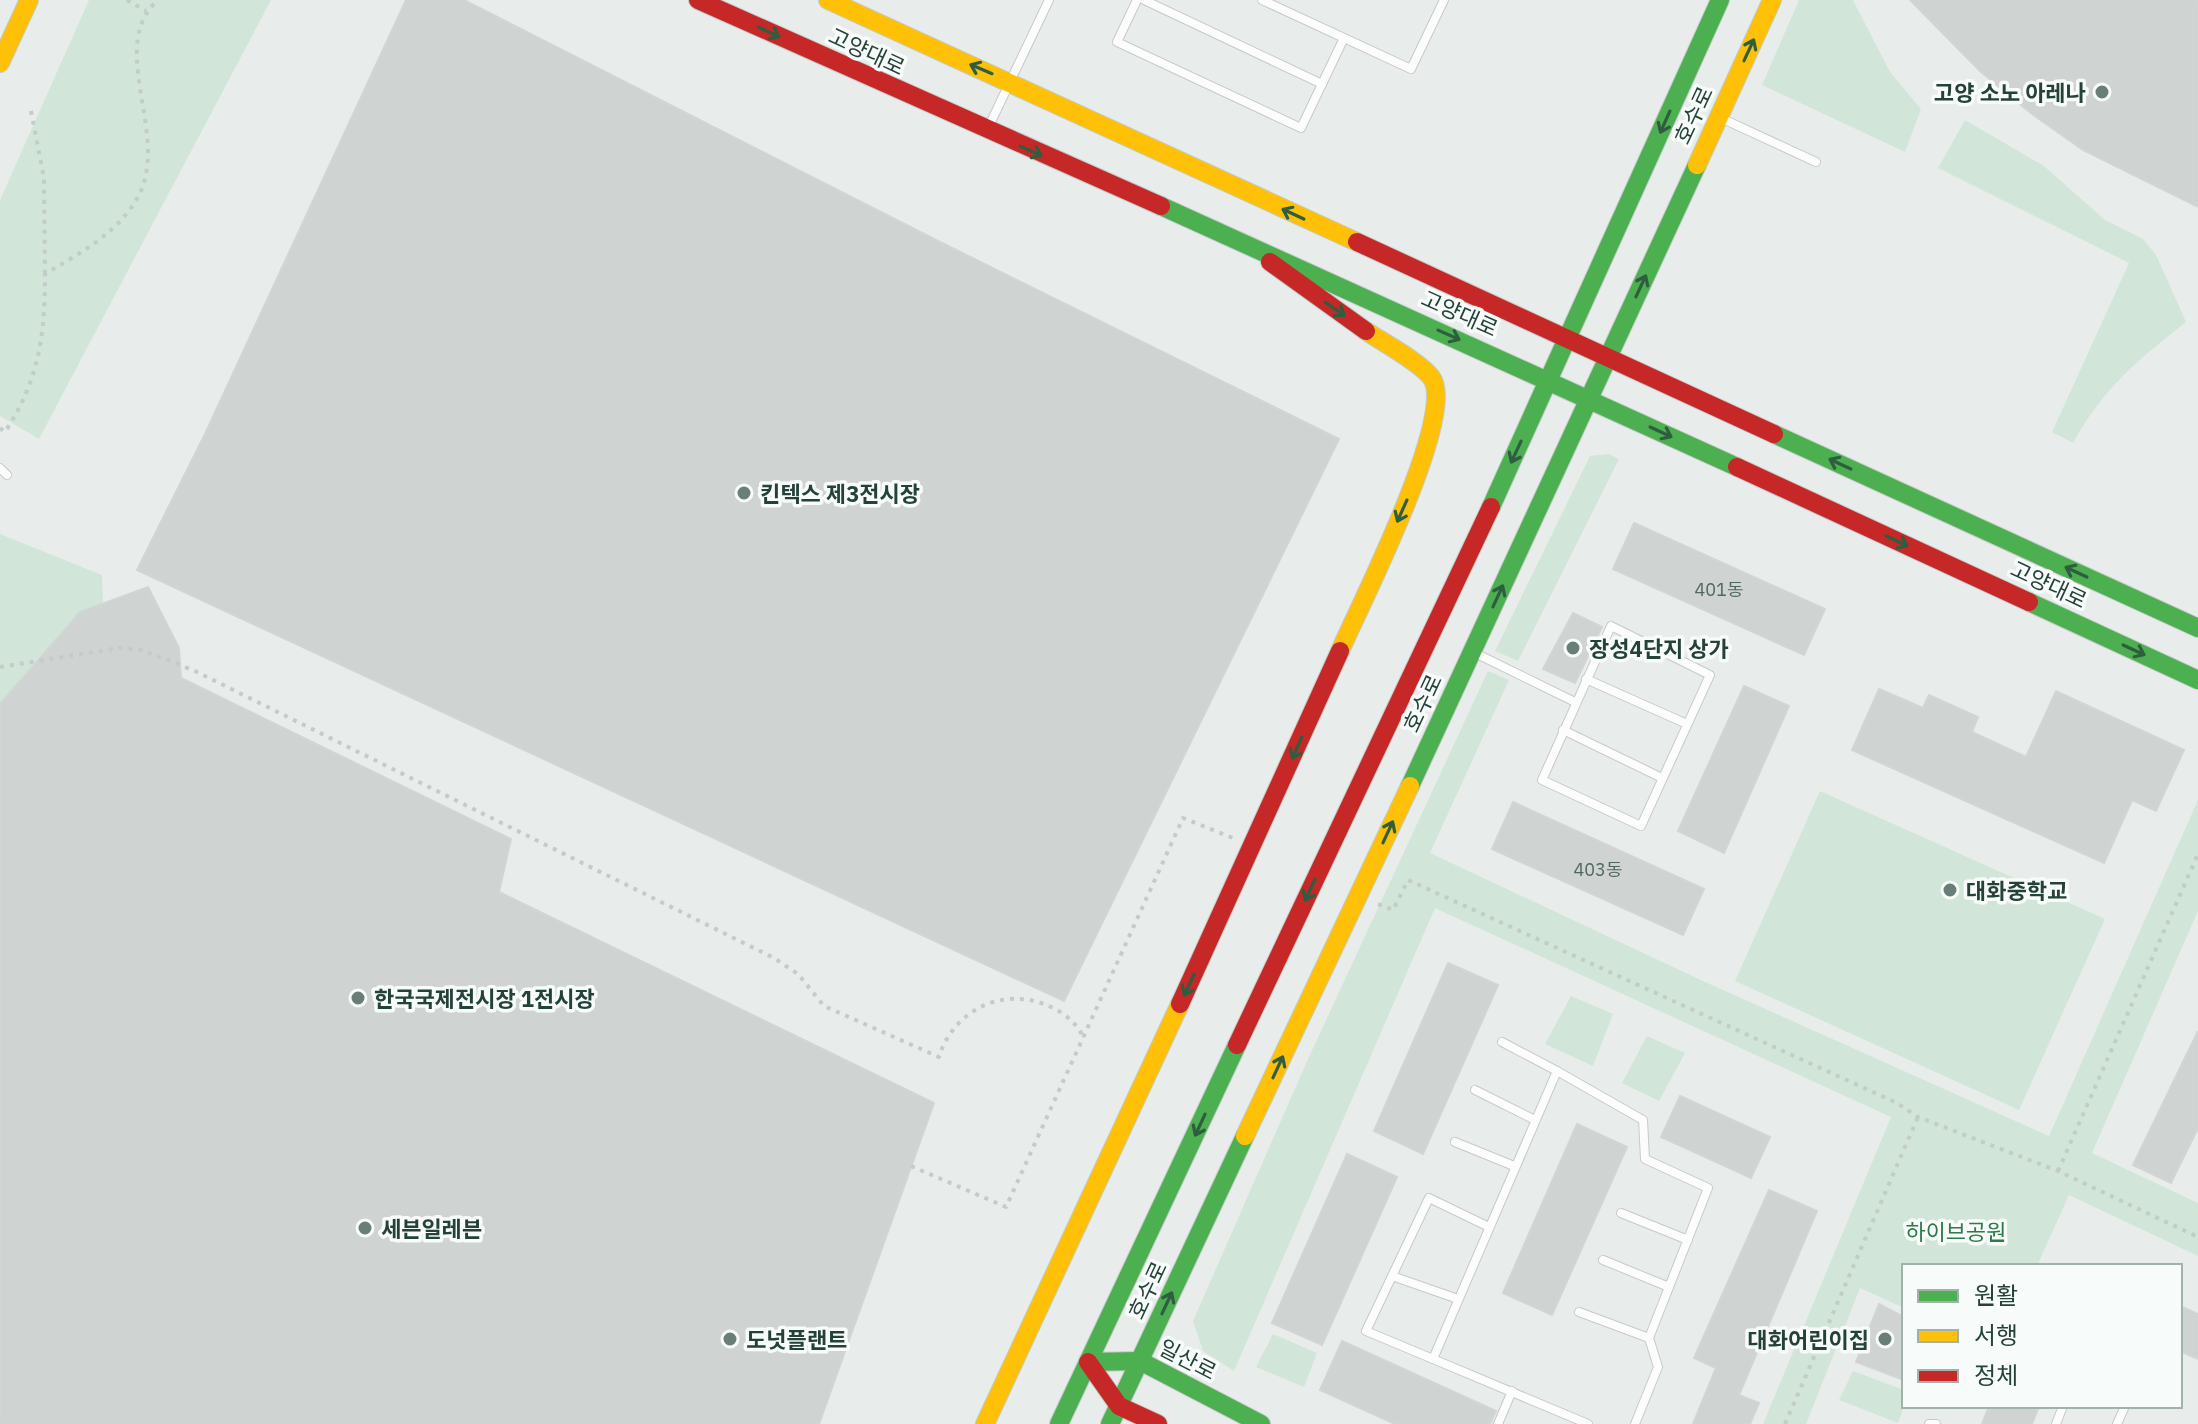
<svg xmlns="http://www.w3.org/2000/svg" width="2198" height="1424" font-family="'IBM Plex Sans','Noto Sans KR',sans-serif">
<rect width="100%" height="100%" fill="#e8edeb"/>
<g fill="#d1e6d8">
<polygon points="89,0 271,0 39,439 0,416 0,200"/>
<polygon points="1799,0 1853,0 1890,72 1921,109 1905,152 1762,85"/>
<path d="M 1965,120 L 2044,166 L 2105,220 L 2143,239 L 2156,255 L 2186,322 C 2137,361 2104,387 2073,443 L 2052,432 L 2129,263 L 1938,168 Z"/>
<polygon points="1609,454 1619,459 1518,661 1495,651 1590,456"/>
<polygon points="0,534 102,575 103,604 58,637 0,704"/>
<polygon points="1488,671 1509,680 1430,853 1703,981 2049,1136 2198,800 2198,911 2092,1153 2198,1203 2198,1256 2069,1195 2037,1266 1904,1266 1904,1308 1860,1288 1806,1424 1763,1424 1891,1117 1435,908 1234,1371 1203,1351 1193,1321 1308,1059"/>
<polygon points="1820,791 2105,919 2019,1110 1735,981"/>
<polygon points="1571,996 1613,1014 1593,1066 1545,1044"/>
<polygon points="1647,1036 1685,1053 1659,1101 1622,1083"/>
<polygon points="1273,1334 1317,1353 1304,1387 1256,1367"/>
<polygon points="1853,1371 1904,1390 1904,1406 1898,1423 1839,1400"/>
</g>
<g fill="#cfd4d2" stroke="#d1d6d4" stroke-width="2">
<polygon points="406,0 464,0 936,240 1339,439 1064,1001 137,570 205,434"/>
<polygon points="1910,0 2198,0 2198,207 2083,150 2032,114 1980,71"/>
<polygon points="1634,523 1825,609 1804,655 1613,569"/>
<polygon points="148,587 179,648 181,678 511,839 499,892 934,1103 819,1424 0,1424 0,704 80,612"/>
<polygon points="1573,613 1602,627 1575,683 1543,669"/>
<polygon points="1744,686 1789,706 1724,853 1678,831"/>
<polygon points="1879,689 1923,708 1929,695 1978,717 1972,732 2026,757 2056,691 2184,750 2156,811 2132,800 2104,863 1852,750"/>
<polygon points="1513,802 1704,889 1683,935 1492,849"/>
<polygon points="1448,963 1498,985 1423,1154 1374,1131"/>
<polygon points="2198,1031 2198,1128 2171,1183 2133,1165"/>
<polygon points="1680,1096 1770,1137 1751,1178 1661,1137"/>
<polygon points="1577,1124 1627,1147 1552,1315 1503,1293"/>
<polygon points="1347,1154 1397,1177 1322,1345 1272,1323"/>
<polygon points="1769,1190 1817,1211 1739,1395 1759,1403 1750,1424 1693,1424 1716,1368 1694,1358"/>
<polygon points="1879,1304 1904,1317 1904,1380 1856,1362"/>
<polygon points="2180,1306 2198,1314 2198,1359 2180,1351"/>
<polygon points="1342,1341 1496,1411 1490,1424 1395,1424 1320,1390"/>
<polygon points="1989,1406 2039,1406 2032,1424 1982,1424"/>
</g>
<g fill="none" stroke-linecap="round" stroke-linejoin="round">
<defs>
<g id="lane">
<polyline points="1137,0 1117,42 1301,128 1344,38"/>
<polyline points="1144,0 1322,84"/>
<polyline points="1262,0 1411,69 1444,0"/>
<polyline points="1723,119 1816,162"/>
<polyline points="989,126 1049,0"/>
<polyline points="0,468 7,475"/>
<polygon points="1611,626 1710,675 1641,826 1542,780"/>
<polyline points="1475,653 1575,702"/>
<polyline points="1586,679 1687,724"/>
<polyline points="1563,730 1662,778"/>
<polyline points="1502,1042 1557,1071"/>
<polyline points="1475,1090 1535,1120"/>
<polyline points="1455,1142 1514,1166"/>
<polyline points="1621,1213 1688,1240"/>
<polyline points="1603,1260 1669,1287"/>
<polyline points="1392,1276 1458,1299"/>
<polyline points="1579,1312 1649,1338"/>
<polyline points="1433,1359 1366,1331 1429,1198 1489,1227"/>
<polyline points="1498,1424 1512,1391"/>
<polyline points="1588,1424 1433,1359 1557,1071 1643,1120 1645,1159 1708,1188 1649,1338 1658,1367 1635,1424"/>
<polyline points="1929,1424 1936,1424"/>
<polyline points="2056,1424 2063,1406"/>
<polyline points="2117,1424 2125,1406"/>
</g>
<g id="fast">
<polyline points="1161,206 1737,467"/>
<polyline points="1774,434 2198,628"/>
<polyline points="1491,507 1720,0"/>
<polyline points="2029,602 2198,680"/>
<polyline points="1410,786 1697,165"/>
<polyline points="1088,1362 1140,1361 1261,1424"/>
<polyline points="1059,1424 1237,1045"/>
<polyline points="1110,1424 1245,1136"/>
</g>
<g id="slow">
<polyline points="828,0 1357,242"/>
<polyline points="0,63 29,0"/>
<polyline points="1697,165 1772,0"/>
<path d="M 1340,651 C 1359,607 1459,412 1431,377 C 1418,361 1384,343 1366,331"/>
<polyline points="1245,1136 1410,786"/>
<polyline points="985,1424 1180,1004"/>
</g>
<g id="jam">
<polyline points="698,0 1161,206"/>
<polyline points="1357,242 1774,434"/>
<polyline points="1270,262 1366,331"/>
<polyline points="1737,467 2029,602"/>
<polyline points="1180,1004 1340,651"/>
<polyline points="1237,1045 1491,507"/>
<polyline points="1088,1362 1119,1406 1158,1424"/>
</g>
</defs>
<use href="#lane" stroke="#c5cac8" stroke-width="10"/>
<use href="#fast" stroke="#c3cbc8" stroke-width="20"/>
<use href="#slow" stroke="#c3cbc8" stroke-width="20"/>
<use href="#jam" stroke="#c3cbc8" stroke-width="20"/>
<g stroke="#c3ccca" stroke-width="4" stroke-dasharray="4 6" stroke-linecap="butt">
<polyline points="127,0 146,11"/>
<polyline points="31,111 44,178 45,274"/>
<path d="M 0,428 L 5,432 C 39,380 45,336 45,274 C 80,253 119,233 139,195 C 170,134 106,46 158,0"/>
<path d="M 0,667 L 119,648 L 142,650 L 195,671 L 774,958 L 798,974 L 824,1006 L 939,1057 C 954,1009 1005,985 1051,1007 C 1064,1013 1077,1023 1083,1037"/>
<polyline points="1378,904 1393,910 1408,880 1897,1103 1918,1117 2058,1171 2198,1237"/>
<polyline points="911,1166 1006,1207 1183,818 1233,838"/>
<polyline points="2058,1171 2198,854"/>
<polyline points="1785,1424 1918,1117"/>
</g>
<use href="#lane" stroke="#fcfcfc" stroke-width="8"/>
<use href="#fast" stroke="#4caf50" stroke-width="18"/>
<use href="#slow" stroke="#ffc107" stroke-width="18"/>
<use href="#jam" stroke="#c62828" stroke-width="18"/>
</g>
<defs><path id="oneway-shaft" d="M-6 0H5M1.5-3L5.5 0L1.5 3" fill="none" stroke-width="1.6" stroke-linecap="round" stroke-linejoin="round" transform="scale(2)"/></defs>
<g stroke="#2e5d40">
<use href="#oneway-shaft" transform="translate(769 32) rotate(25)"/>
<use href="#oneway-shaft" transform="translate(1749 50) rotate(-65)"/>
<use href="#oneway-shaft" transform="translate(981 69) rotate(-157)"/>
<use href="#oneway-shaft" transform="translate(1665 122) rotate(114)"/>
<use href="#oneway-shaft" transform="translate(1031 151) rotate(24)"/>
<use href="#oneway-shaft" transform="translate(1293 214) rotate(-155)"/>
<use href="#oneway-shaft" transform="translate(1641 286) rotate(-65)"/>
<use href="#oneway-shaft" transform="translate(1335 309) rotate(35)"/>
<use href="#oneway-shaft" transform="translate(1449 335) rotate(24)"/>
<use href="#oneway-shaft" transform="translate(1661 432) rotate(25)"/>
<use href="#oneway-shaft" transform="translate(1516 452) rotate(115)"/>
<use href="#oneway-shaft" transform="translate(1840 464) rotate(-155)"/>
<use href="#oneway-shaft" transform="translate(1402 511) rotate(114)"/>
<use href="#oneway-shaft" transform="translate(1897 541) rotate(25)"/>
<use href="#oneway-shaft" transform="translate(2076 572) rotate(-155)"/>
<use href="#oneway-shaft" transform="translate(1498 596) rotate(-65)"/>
<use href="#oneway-shaft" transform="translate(2134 650) rotate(25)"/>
<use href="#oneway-shaft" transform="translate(1297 748) rotate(114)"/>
<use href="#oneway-shaft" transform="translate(1388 832) rotate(-65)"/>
<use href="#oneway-shaft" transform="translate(1310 890) rotate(115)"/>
<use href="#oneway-shaft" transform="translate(1189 985) rotate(115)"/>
<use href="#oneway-shaft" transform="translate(1278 1067) rotate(-65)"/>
<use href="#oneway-shaft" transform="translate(1200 1125) rotate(115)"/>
<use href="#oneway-shaft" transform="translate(1167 1303) rotate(-65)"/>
</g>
<g fill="#697e78" stroke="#f7fbf9" stroke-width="3">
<circle cx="2102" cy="92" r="8"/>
<circle cx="744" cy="493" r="8"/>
<circle cx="1573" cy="648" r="8"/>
<circle cx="1950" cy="890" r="8"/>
<circle cx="358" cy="998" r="8"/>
<circle cx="365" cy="1228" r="8"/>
<circle cx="730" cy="1339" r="8"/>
<circle cx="1885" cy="1339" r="8"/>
</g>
<g text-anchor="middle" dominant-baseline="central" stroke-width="7" stroke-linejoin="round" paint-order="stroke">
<g font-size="18" fill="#506761">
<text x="1719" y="589">401동</text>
<text x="1598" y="869">403동</text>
</g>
<g font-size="22" fill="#24423a" stroke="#f7fbf9">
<text transform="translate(867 51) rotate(25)">고양대로</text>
<text transform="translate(1693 115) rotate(-65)">호수로</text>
<text transform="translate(1460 313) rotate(24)">고양대로</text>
<text transform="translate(2049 584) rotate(25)">고양대로</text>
<text transform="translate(1422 703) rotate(-65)">호수로</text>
<text transform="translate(1147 1290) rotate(-65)">호수로</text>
<text transform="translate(1188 1359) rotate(27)">일산로</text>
</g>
<g font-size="22" font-weight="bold" fill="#24423a" stroke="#f7fbf9" text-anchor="start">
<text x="2086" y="92" text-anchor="end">고양 소노 아레나</text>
<text x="760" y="493">킨텍스 제3전시장</text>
<text x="1589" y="648">장성4단지 상가</text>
<text x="1966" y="890">대화중학교</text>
<text x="374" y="998">한국국제전시장 1전시장</text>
<text x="381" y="1228">세븐일레븐</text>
<text x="746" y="1339">도넛플랜트</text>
<text x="1869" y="1339" text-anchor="end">대화어린이집</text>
</g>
<g font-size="22" fill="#2d7a4b" stroke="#f7fbf9">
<text x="1956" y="1231">하이브공원</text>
</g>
</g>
<rect x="1902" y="1264" width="280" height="144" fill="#f7fbf9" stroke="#a3b1ad" stroke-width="2"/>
<rect x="1918" y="1290" width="40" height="12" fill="#4caf50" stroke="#a3b1ad" stroke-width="2"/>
<text x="1974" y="1304" font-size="24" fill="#24423a">원활</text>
<rect x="1918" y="1330" width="40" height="12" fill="#ffc107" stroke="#a3b1ad" stroke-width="2"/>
<text x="1974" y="1344" font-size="24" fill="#24423a">서행</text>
<rect x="1918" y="1370" width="40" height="12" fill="#c62828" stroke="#a3b1ad" stroke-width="2"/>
<text x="1974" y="1384" font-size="24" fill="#24423a">정체</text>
</svg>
